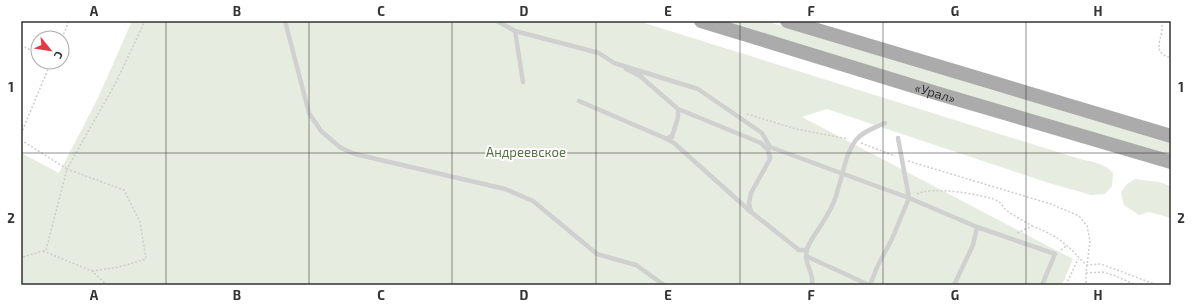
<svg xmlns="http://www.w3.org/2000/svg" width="1192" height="306" font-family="'Exo 2',sans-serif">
<rect width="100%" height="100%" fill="#fff"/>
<g fill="#e6ecdf">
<path d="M 132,21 L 638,21 L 1080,159 C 1092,162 1105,163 1113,173 L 1112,186 L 1105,194 L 1091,195 L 1049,183 L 827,109 L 802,117 L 1073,259 L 1062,285 L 21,285 L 21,159 L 23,154 L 59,173 L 98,98 Z"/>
<polygon points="724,21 765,21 1171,142 1171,157 899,76"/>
<polygon points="1135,179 1159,182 1171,186 1171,218 1149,212 1139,215 1124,205 1121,193 1126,185"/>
</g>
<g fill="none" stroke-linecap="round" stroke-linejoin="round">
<g stroke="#cdcdcd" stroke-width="1.5" stroke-dasharray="2 2" stroke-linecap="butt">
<path d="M 1163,21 C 1162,24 1162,27 1162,31 C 1159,44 1154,53 1171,58"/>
<polyline points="62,38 69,21"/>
<polyline points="21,45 38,54"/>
<polyline points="747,114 796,129 848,139"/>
<polyline points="21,134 51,62"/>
<polyline points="21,140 67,169 46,250 23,257 21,256"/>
<polyline points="861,143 895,156"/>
<polyline points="908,161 1051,204 1079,216 1087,226 1090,241 1086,273 1086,285"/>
<path d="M 917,194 C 930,186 984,194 998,201 C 1001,203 1003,207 1006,210 C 1014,216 1024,221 1032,226"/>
<path d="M 1017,233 L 1032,226 C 1045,231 1056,236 1066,245 C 1074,251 1079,259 1087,265 L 1101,264 L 1157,285"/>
<polyline points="1061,250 1067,245"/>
<polyline points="43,251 92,271 107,285"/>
<polyline points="92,271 119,267 146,259 140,222 124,190 67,169 115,84 145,21"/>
<polyline points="1086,273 1102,272 1116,276 1136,285"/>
<polyline points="1066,285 1078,259"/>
</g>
<g stroke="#d0d0d0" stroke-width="4.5">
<polyline points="285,21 309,113 321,131 341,148 355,154 505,189 533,201 597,254 636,265 664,285"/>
<polyline points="497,21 515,31 599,53 614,63 698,89 762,133 770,147 909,198 977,227 1055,254 1042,285"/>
<polyline points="515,31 523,82"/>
<polyline points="626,69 640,76 678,109 761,143 768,150 770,159"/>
<polyline points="579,101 667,139 671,136"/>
<polyline points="672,137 678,117 678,109"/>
<polyline points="667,139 674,143 751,212 799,250 807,250"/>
<polyline points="751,212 749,203 751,193 770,159 770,156"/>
<polyline points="806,256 869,285"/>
<path d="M 812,285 C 815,274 803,264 807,249 C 811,238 820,228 826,217 C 831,209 836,198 838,189 C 843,173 846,153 856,140 C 863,131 875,128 885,123"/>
<polyline points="870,285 878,265 892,239 909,198 898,138"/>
<polyline points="954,285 973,245 977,227"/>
</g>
<g stroke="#ababab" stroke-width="14">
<path id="s1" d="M 701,21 L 936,93 L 1171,162"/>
<polyline points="787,21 1171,136"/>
</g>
</g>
<path fill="none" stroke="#333" stroke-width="1" stroke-opacity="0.55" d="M 166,21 L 166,285M 309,21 L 309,285M 452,21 L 452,285M 596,21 L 596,285M 740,21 L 740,285M 883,21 L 883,285M 1026,21 L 1026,285M 21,153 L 1171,153"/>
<g text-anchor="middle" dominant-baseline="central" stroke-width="4" stroke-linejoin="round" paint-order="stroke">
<g font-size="13" fill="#333" stroke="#fff">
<text stroke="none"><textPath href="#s1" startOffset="245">«Урал»</textPath></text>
</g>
<g font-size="13" fill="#56703f" stroke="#fff">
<text x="526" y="152">Андреевское</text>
</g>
</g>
<rect width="1192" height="306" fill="none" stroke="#ffffff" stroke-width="44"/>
<g transform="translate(50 50) rotate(120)"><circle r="19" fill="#ffffff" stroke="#adadad"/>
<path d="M0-3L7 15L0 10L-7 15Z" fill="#e63946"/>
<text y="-6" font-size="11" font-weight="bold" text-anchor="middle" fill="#333333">С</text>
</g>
<rect x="22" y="22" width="1148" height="262" fill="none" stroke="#333" stroke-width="1.5"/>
<g font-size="13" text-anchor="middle" font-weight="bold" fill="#333">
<text x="94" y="16">A</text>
<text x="237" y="16">B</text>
<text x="381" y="16">C</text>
<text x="524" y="16">D</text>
<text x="668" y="16">E</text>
<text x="811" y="16">F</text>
<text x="955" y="16">G</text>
<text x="1098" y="16">H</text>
<text x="11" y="92">1</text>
<text x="1181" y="92">1</text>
<text x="11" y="223">2</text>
<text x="1181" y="223">2</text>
<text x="94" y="300">A</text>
<text x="237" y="300">B</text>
<text x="381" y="300">C</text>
<text x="524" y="300">D</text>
<text x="668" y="300">E</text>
<text x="811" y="300">F</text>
<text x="955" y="300">G</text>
<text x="1098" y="300">H</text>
</g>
</svg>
